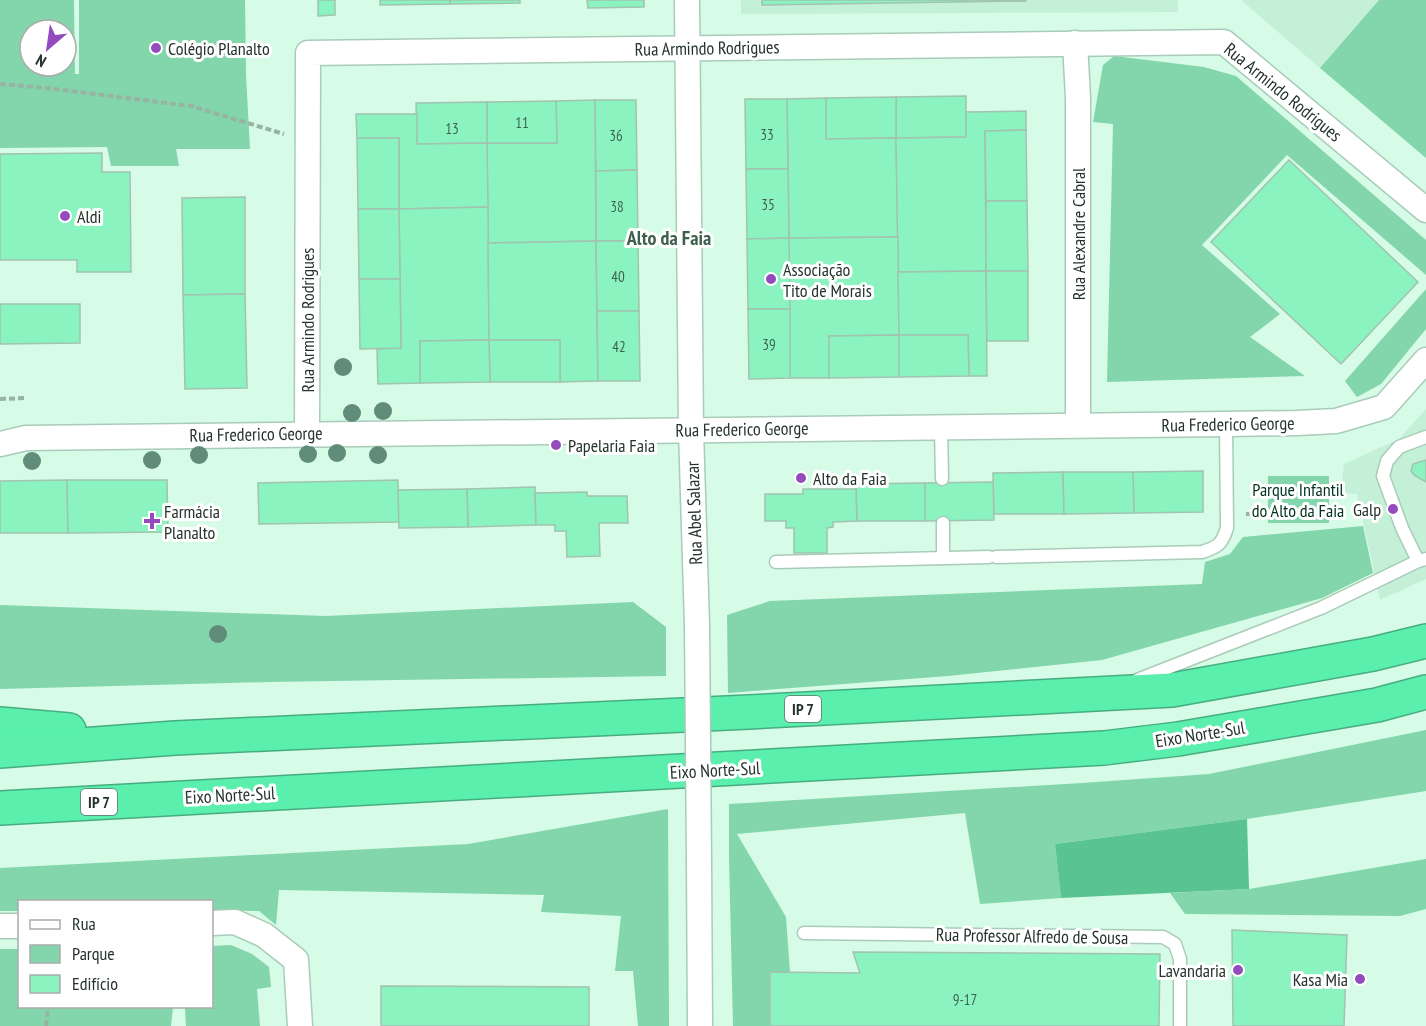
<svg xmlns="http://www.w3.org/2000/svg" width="1426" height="1026" font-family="'PT Sans Narrow',sans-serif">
<rect width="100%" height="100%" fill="#d6fbe6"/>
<g fill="#c4f0d8">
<polygon points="741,0 1178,0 1178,12 741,14"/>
<polygon points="1241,0 1379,0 1320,68"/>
<polygon points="1426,409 1426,579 1380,600 1357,494 1341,493 1344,464 1399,439"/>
</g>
<g fill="#83d5ab" fill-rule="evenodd">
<path d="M 0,0 L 74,0 L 75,74 L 79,74 L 79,0 L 245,0 L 246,75 L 250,149 L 176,149 L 179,166 L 111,166 L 107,147 L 0,148 ZM 30,30 L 66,30 L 66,66 L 30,66 Z"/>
<polygon points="1379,0 1426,0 1426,158 1320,68"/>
<polygon points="1114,56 1204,67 1236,76 1426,240 1426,275 1287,155 1202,245 1280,314 1250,337 1305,376 1107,382 1113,124 1093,122 1103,65"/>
<polygon points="1426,289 1426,329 1381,384 1357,397 1345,381"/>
<rect x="1268" y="476" width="61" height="47"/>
<polygon points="1363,526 1373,573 1322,598 1102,660 948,676 728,693 727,615 770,601 1202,584 1205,562 1230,554 1243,537"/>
<polygon points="633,602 666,627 666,676 269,682 0,689 0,605 326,616"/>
<polygon points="1426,730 1426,791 1247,819 1055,844 1061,898 980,904 965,813 737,834 786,917 790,972 770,972 770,1026 733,1026 729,856 729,804 1082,783 1209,774"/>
<polygon points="668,809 669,1026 638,1026 633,971 615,971 621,916 541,912 544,895 279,890 276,925 259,911 212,910 212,902 20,902 19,911 0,911 0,868 468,844"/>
<polygon points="1426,859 1426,909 1400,916 1185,914 1170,893 1249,889"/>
<polygon points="231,945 252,954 269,967 271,987 257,989 260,1026 186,1026 185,1007 212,1006 212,946"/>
<polygon points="0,949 19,949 20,1006 173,1007 171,1026 0,1026"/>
</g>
<polygon fill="#59c391" points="1247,819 1249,889 1061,898 1055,844"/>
<g fill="#8bf3bf" stroke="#a1c3b0" stroke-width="1.5">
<polygon points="318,0 335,0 335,15 318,16"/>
<polygon points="380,0 450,0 450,4 380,5"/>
<polygon points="450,0 520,0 520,3 450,4"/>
<polygon points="587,0 644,0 644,7 588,8"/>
<polygon points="762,0 1026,0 1026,1 762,5"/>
<polygon points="966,96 966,137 896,138 896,97"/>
<polygon points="896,97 896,138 826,139 826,98"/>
<polygon points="826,98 826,139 896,138 898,237 789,238 787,99"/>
<polygon points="745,99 787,99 788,169 746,169"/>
<polygon points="595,100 596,241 488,243 487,143 557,143 556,101"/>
<polygon points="595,100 636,100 637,170 596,171"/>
<polygon points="556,101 557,143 487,143 487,102"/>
<polygon points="487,102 487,143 417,144 416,103"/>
<polygon points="1026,111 1026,130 985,131 986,271 898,272 896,138 966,137 966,112"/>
<polygon points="356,114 417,114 417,144 487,143 488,207 399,209 399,138 357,138"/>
<polygon points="1026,130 1027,201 986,201 985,131"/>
<polygon points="357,138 399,138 399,209 358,209"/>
<polygon points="102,153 102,172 130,172 131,272 77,272 77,260 0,260 0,154"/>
<polygon points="1289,160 1418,282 1341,364 1211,242"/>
<polygon points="746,169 788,169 789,238 747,239"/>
<polygon points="637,170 638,241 596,241 596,171"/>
<polygon points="245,197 245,294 183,295 182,198"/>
<polygon points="986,201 1027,201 1028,271 986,271"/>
<polygon points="488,207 489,340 420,341 420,383 378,384 377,349 401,348 399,209"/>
<polygon points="358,209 399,209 400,279 359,279"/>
<polygon points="898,237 899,335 829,336 829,378 790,378 789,238"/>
<polygon points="789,238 790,309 748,309 747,239"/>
<polygon points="596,241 598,381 560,382 560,340 489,340 488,243"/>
<polygon points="596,241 638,241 639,311 597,311"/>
<polygon points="986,271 987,376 969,376 968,335 899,335 898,272"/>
<polygon points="986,271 1028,271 1028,341 987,341"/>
<polygon points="359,279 400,279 401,348 360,349"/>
<polygon points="245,294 247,388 185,389 183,295"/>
<polygon points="0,304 80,304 80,343 0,344"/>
<polygon points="748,309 790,309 790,378 749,379"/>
<polygon points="597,311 639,311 640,381 598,381"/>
<polygon points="899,335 899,377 829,378 829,336"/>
<polygon points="899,335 968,335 969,376 899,377"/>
<polygon points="489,340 560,340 560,382 490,382"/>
<polygon points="489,340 490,382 420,383 420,341"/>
<polygon points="1426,460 1426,482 1414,475 1411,471 1413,464"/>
<polygon points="1203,471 1203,512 1134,513 1133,472"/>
<polygon points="1063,472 1064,514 994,514 993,473"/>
<polygon points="1063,472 1133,472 1134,513 1064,514"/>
<polygon points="67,480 68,533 0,533 0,481"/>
<polygon points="67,480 167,480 168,532 68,533"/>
<polygon points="398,480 399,522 259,524 258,483"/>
<polygon points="993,482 994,520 925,521 925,483"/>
<polygon points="925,483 925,521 857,521 856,484"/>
<polygon points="535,487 536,525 468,527 467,489"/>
<polygon points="467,489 468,527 399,528 398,490"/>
<polygon points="803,489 856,489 857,521 833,522 833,527 827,528 827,553 794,553 794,528 786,528 786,521 765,521 765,494 803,494"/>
<polygon points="587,492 587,496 627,496 628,523 599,523 600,556 567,557 566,531 555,531 555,525 536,525 535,493"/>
<polygon points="1232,930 1347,935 1344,1026 1233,1026"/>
<polygon points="853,952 1160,954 1159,1026 770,1026 770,972 860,973"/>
<polygon points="381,986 589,987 589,1026 381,1026"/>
</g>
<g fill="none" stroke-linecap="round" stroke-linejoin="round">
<defs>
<g id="lane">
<polyline points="941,427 942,479"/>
<polyline points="943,523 943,558"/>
<path d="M 996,557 L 1202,552 C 1218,547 1222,544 1227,528 L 1226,424"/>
<polyline points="1418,561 1402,528 1383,476 1387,461 1399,447 1426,437"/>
<polyline points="776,562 989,557"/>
<polyline points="1137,680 1321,608 1418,561 1426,559"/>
<polyline points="804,933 1163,937 1175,944 1180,959 1180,1026"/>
</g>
<g id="street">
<polyline points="687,0 691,430 697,625"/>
<polyline points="1075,43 1078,98 1078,425"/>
<polyline points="307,434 308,53 1224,42 1426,210"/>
<polyline points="0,444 26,438 1226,424 1297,423 1336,421 1384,407 1426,360"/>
<polyline points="699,862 700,1026"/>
<polyline points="212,923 235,922 264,935 296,960 300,1026"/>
<polyline points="0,926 20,926"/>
</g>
<g id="highway">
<polyline points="0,724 69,730"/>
<polyline points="0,751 175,738 749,712 1172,690 1373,654 1426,641"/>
<polyline points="0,808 1104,748 1178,739 1377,705 1426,692"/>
</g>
</defs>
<use href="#lane" stroke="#a9ccb8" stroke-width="15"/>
<use href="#street" stroke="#a9ccb8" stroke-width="27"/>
<use href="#highway" stroke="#47ad80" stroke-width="36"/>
<g stroke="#97b4a3" stroke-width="4" stroke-dasharray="6 3" stroke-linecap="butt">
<polyline points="0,84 46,88 191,106 284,134"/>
<polyline points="0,399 26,398"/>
<polyline points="1246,514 1268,514"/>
<polyline points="46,1026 48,1006"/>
</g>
<use href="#lane" stroke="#fff" stroke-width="12"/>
<use href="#street" stroke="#fff" stroke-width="24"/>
<use href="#highway" stroke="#5aefad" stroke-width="33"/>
<defs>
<polyline id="street-bridge" points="697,625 699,862"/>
</defs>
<use href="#street-bridge" stroke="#a9ccb8" stroke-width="27" stroke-linecap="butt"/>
<use href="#street-bridge" stroke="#fff" stroke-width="24"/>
</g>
<g fill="#618c79">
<circle cx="343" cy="367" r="9"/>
<circle cx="383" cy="411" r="9"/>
<circle cx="352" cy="413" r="9"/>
<circle cx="337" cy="453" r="9"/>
<circle cx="308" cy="454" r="9"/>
<circle cx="199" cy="455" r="9"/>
<circle cx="378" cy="455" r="9"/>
<circle cx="152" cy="460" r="9"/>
<circle cx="32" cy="461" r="9"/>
<circle cx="218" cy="634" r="9"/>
</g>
<g fill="#934bbe" stroke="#fff" stroke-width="2">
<circle cx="156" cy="48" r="6"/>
<circle cx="65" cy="216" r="6"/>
<circle cx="771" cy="279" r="6"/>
<circle cx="556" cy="445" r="6"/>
<circle cx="801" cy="478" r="6"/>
<circle cx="1393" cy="509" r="6"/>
<path d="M149 512h6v6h6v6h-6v6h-6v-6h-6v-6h6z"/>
<circle cx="1238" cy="970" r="6"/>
<circle cx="1360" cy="979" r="6"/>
</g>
<g text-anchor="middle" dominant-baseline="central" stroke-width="6" stroke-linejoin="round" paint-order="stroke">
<g font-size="15" fill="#3e6350">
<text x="522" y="122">11</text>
<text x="452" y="128">13</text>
<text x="767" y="134">33</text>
<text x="616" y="135">36</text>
<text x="768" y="204">35</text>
<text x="617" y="206">38</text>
<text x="618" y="276">40</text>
<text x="769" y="344">39</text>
<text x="619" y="346">42</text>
<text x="965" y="999">9-17</text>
</g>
<g fill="#fff" stroke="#66706b" stroke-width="1.5">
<rect x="785" y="696" width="36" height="26" rx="4.5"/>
<rect x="81" y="789" width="36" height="26" rx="4.5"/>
</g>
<g font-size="16" font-weight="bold" fill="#25332b">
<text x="803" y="709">IP 7</text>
<text x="99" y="802">IP 7</text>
</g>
<g font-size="18" fill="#25332b" stroke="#fff" text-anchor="start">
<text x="168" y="48">Colégio Planalto</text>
<text x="77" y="216">Aldi</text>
<text x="783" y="269">Associação<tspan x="783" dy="21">Tito de Morais</tspan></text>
<text x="568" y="445">Papelaria Faia</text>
<text x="813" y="478">Alto da Faia</text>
<text x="1381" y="509" text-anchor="end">Galp</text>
<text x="164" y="511">Farmácia<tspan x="164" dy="21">Planalto</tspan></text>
<text x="1226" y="970" text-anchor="end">Lavandaria</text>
<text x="1348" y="979" text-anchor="end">Kasa Mia</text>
</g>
<g font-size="18" fill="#25332b" stroke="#fff">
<text transform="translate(707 48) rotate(-1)">Rua Armindo Rodrigues</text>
<text transform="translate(1283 92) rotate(39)">Rua Armindo Rodrigues</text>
<text transform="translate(1078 234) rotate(-90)">Rua Alexandre Cabral</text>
<text transform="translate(307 320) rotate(-90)">Rua Armindo Rodrigues</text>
<text transform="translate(1228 424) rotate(-1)">Rua Frederico George</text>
<text transform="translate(742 429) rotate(-1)">Rua Frederico George</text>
<text transform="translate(256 434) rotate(-1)">Rua Frederico George</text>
<text transform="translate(694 513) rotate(-92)">Rua Abel Salazar</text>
<text transform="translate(1200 734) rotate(-9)">Eixo Norte-Sul</text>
<text transform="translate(715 770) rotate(-3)">Eixo Norte-Sul</text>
<text transform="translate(230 795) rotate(-3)">Eixo Norte-Sul</text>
<text transform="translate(1032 936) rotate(1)">Rua Professor Alfredo de Sousa</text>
</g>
<g font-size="18" fill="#02321f" stroke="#fff">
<text x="1298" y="489">Parque Infantil<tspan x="1298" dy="21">do Alto da Faia</tspan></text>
</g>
<g font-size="20" font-weight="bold" fill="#40604f" stroke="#fff">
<text x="669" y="238">Alto da Faia</text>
</g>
</g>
<rect x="18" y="900" width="195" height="108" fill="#ffffff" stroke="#a8adaa" stroke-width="1.5"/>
<rect x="30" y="920" width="30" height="9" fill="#ffffff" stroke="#a8adaa" stroke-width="1.5"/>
<text x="72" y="930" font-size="18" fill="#25332b">Rua</text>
<rect x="30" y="945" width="30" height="18" fill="#83d5ab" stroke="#a8adaa" stroke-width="1.5"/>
<text x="72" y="960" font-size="18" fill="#25332b">Parque</text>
<rect x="30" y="975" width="30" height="18" fill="#8bf3bf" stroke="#a8adaa" stroke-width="1.5"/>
<text x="72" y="990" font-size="18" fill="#25332b">Edifício</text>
<g transform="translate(48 48) rotate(209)"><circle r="28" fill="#ffffff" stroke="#a8adaa" stroke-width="1.5"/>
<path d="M0-4.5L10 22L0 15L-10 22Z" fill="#934bbe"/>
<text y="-9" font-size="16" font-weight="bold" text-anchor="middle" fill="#25332b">N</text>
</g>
</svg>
